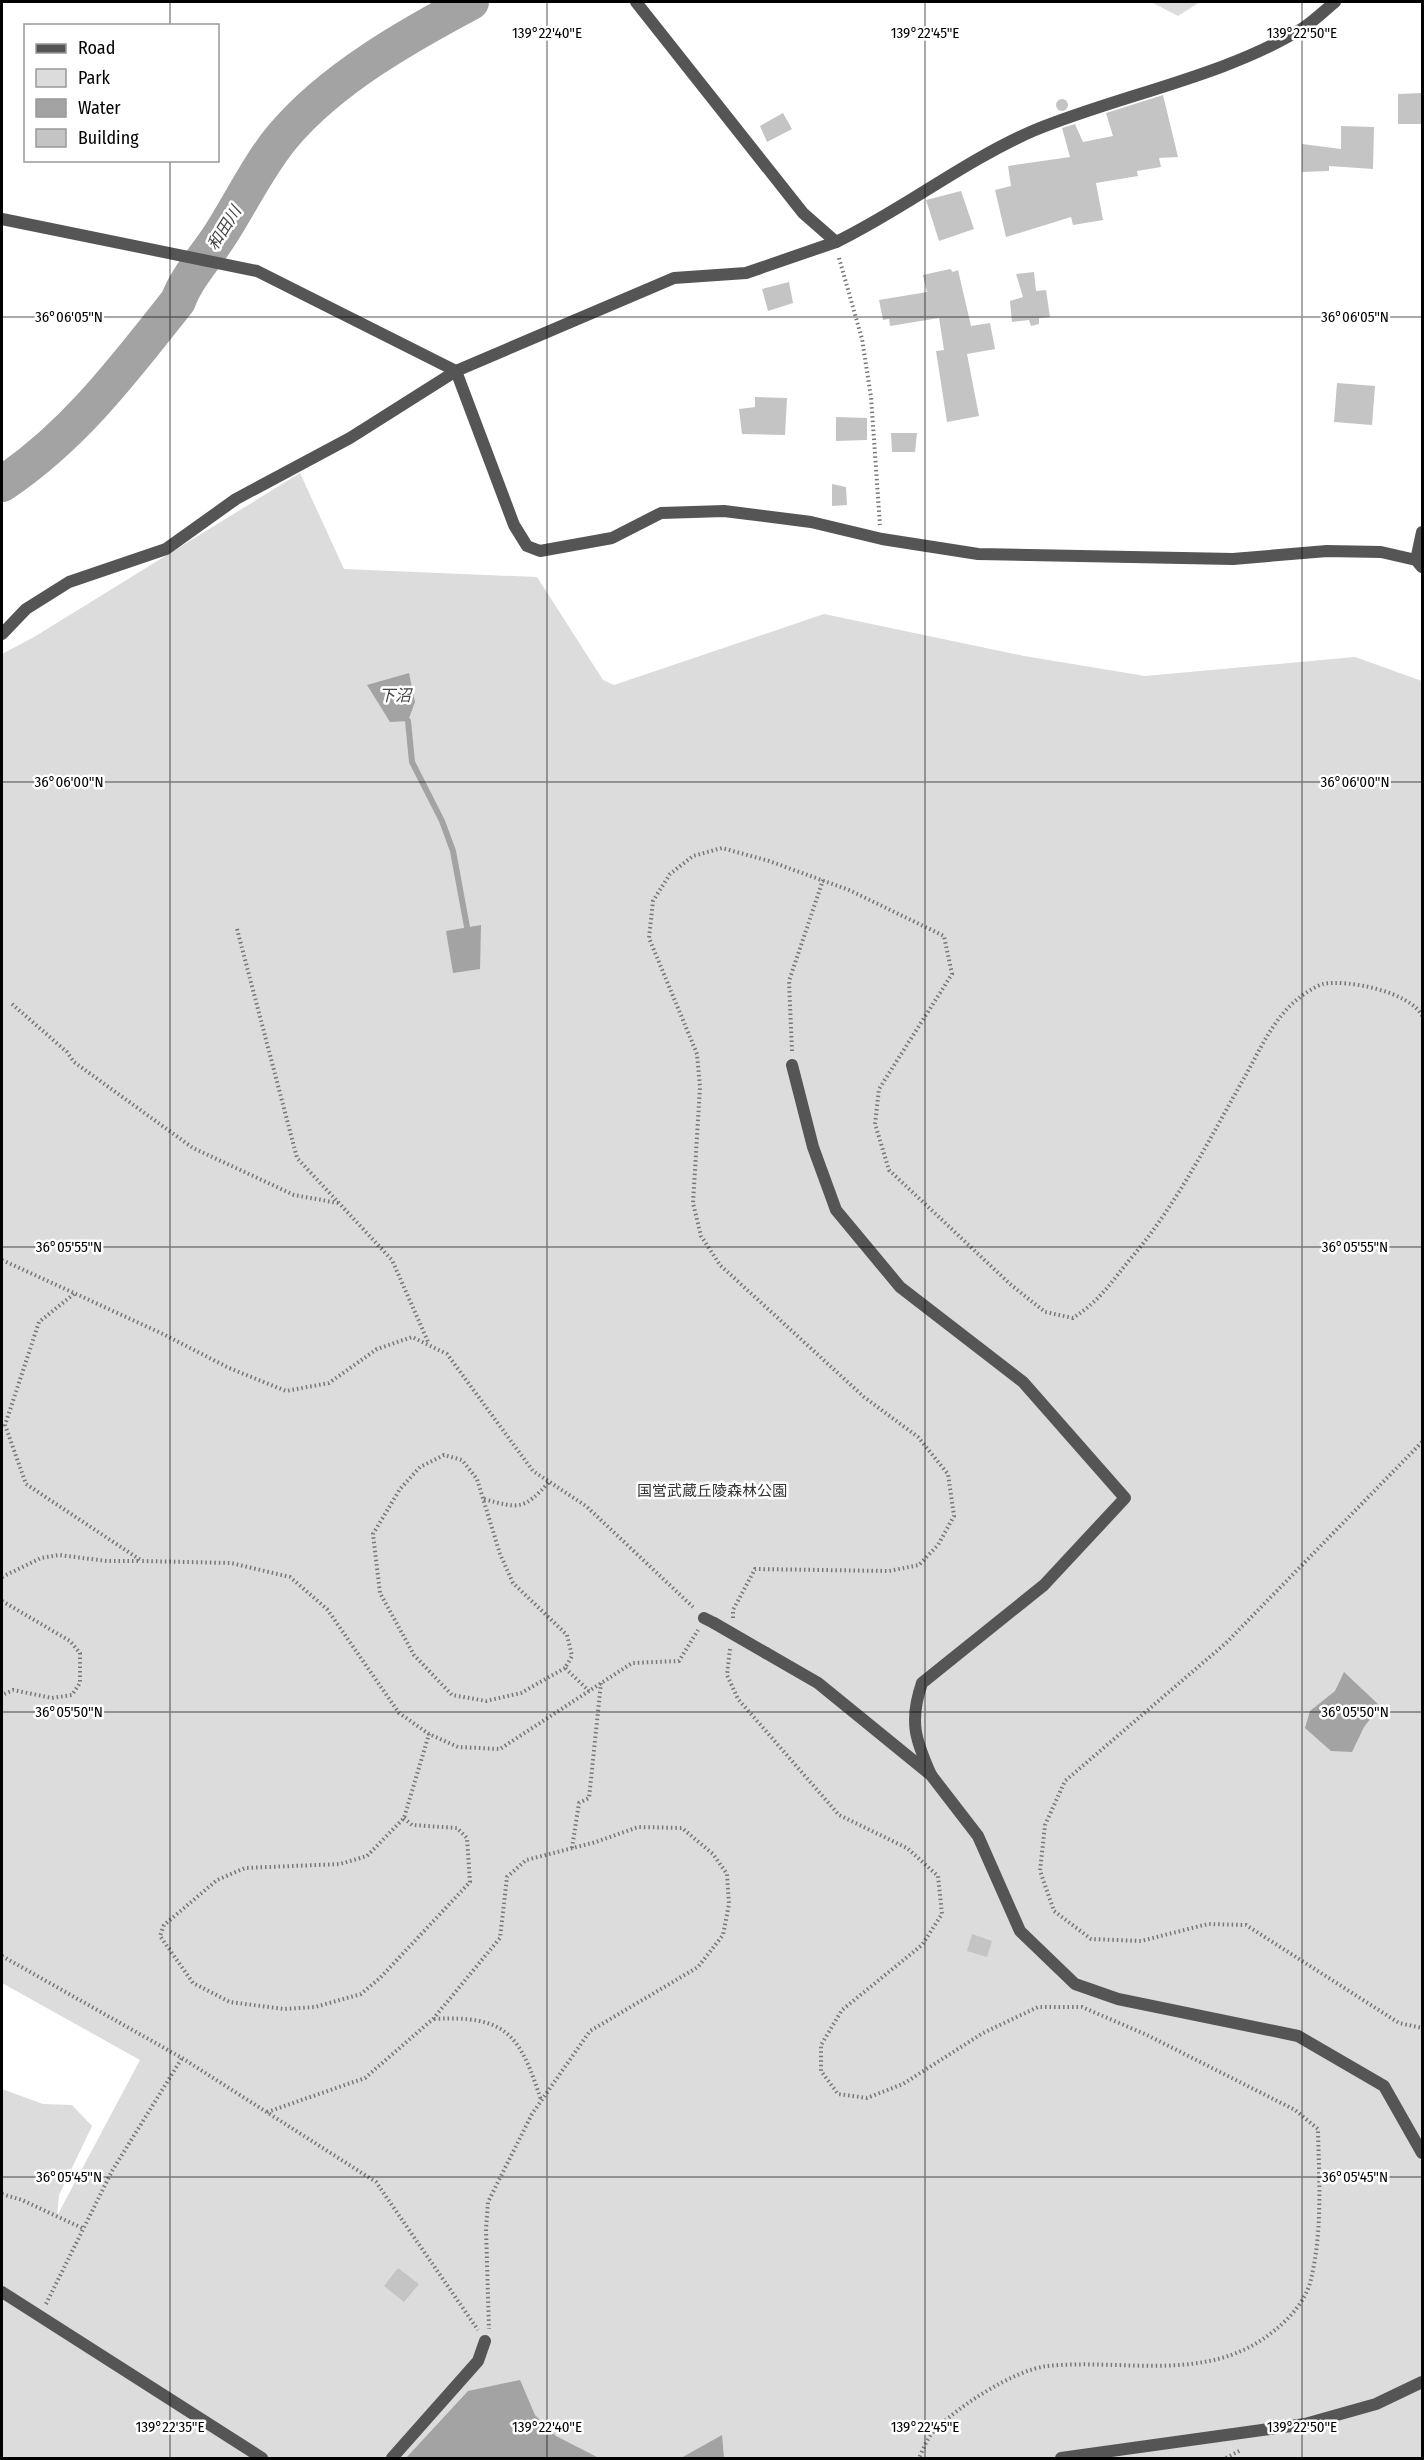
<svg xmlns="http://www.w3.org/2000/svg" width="1424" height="2460" font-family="'Fira Sans Condensed','Noto Sans JP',sans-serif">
<rect width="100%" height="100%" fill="#fff"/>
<g fill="#dcdcdc">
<polygon points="1151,2 1200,2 1178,16"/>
<polygon points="300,473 344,569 537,577 603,680 614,685 824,614 1024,656 1145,676 1355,657 1422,681 1422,2458 2,2458 2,2089 43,2104 72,2105 92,2126 59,2195 57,2216 140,2060 2,1983 2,654 34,637"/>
</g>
<g fill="#a3a3a3">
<polygon points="409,673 415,702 408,721 390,722 367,685"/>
<polygon points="481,925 480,969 453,973 446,931"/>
<polygon points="1344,1672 1380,1706 1364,1727 1352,1752 1331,1751 1305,1728 1310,1711 1335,1691"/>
<polygon points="520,2380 535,2415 556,2436 599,2458 406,2458 468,2391"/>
<polygon points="722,2435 724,2458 681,2458"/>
</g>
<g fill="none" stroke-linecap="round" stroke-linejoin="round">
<polyline stroke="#a3a3a3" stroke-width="6" points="408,721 412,762 442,821 453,851 467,927"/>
<path stroke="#a3a3a3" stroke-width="36" d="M 2,484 C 74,436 125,368 178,301 C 187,276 208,255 222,232 C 241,202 260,163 283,136 C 331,79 407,36 471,2"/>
</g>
<g fill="#c4c4c4">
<polygon points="1422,93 1422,124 1398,124 1398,94"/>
<polygon points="1163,95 1178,157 1159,158 1161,167 1137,171 1138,176 1096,183 1103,220 1073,225 1071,217 1006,237 995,190 1011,186 1008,166 1070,157 1062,128 1075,124 1083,142 1113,136 1106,113"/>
<circle cx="1062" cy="105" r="6"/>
<polygon points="783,113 792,129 767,142 760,126"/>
<polygon points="1341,126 1374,127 1373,169 1329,166 1329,171 1302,172 1302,144 1341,149"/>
<polygon points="961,191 974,229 939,241 926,200"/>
<polygon points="950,269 953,272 958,270 971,326 990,323 995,349 967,354 979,416 947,422 936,351 944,350 939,318 890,326 889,319 883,320 879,300 927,292 923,275"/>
<polygon points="1034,272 1036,291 1046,290 1050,317 1039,318 1039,324 1031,326 1029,320 1012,322 1010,301 1023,297 1016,274"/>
<polygon points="789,282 793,303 768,311 762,289"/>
<polygon points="1337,383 1375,386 1372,425 1334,422"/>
<polygon points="755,397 787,398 785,435 742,434 739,409 755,407"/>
<polygon points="836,417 867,418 867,440 836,441"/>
<polygon points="891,433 917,433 915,452 892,452"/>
<polygon points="832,484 846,487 847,505 832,506"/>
<polygon points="972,1934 992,1941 987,1957 967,1951"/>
<polygon points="398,2268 419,2284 404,2302 384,2286"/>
</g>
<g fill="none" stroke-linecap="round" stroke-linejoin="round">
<g stroke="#777" stroke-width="4" stroke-dasharray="1.5 3" stroke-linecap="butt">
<polyline points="839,258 862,339 871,397 880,525"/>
<polyline points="237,929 297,1158 392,1260 429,1344"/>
<polyline points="12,1004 67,1052 74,1062 193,1148 294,1195 338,1203"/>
<polyline points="792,1051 789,981 823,880"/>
<polyline points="2,1260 161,1333 229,1368 286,1391 329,1383 377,1349 412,1337 447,1354 533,1471 586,1506 693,1607"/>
<polyline points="74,1294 39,1322 5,1425 26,1484 142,1561 231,1563 290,1577 327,1609 399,1713 429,1734 458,1747 500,1749 632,1663 679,1661 698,1630"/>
<polyline points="1422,1442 1226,1643 1065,1781 1045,1825 1040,1871 1054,1911 1091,1939 1141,1941 1208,1924 1246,1925 1399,2023 1422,2028"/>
<path d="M 484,1499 C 519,1509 524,1510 549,1482"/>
<polyline points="2,1577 41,1558 59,1555 107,1561 141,1561"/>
<polyline points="2,1601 70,1641 80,1653 80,1683 72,1695 52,1698 13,1690 2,1695"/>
<path d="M 733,1618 L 733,1610 L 755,1569 L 889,1571 L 919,1565 L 938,1545 L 954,1516 L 948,1474 L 918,1437 L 864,1397 L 720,1265 L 701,1236 L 693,1203 L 700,1087 L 697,1054 L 649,938 L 653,901 L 670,874 L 693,856 L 722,848 L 769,861 L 849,890 L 944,936 L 952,974 L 879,1089 L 875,1124 L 889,1170 L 1010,1284 L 1045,1312 L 1073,1318 C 1101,1300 1111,1282 1132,1257 C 1177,1204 1209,1140 1243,1080 C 1259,1052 1273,1018 1299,998 C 1305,993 1316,986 1323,984 C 1347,979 1411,992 1422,1016"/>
<path d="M 730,1649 L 727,1675 L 738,1699 L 839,1815 L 907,1848 L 938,1876 L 942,1914 L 922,1945 L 842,2010 L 821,2045 L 821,2071 L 838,2094 L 867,2098 L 903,2084 L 983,2033 L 1038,2007 L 1082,2007 L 1147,2035 L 1295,2110 L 1318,2129 C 1319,2180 1323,2233 1310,2283 C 1305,2301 1289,2319 1275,2330 C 1209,2385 1126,2358 1047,2366 C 1014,2370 957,2407 934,2431 C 927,2438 923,2450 919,2458"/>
<polyline points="565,1668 521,1693 486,1701 452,1695 414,1655 380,1593 373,1534 400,1489 420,1467 444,1455 462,1460 477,1479 500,1554 513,1583 567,1635 572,1656 565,1668 589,1691"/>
<polyline points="404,1818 412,1825 457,1828 467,1838 470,1882 380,1978 361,1994 315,2007 284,2009 230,2002 193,1983 160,1936 164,1925 217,1880 245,1868 340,1864 367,1856 404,1818 429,1734"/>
<polyline points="572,1848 579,1803 589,1798 601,1683"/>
<polyline points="2,1956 182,2058 376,2182 478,2330"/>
<path d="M 434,2019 C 507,2015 520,2035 541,2100"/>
<polyline points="267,2112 365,2078 433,2019 500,1938 507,1877 526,1860 596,1842 638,1827 682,1828 713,1854 727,1874 729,1904 723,1935 698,1967 590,2031 532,2114 488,2202 486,2229 489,2329"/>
<polyline points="2,2194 22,2200 82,2228"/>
<polyline points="46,2304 112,2171 182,2058"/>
<polyline points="1226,2458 1241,2450"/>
</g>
<g stroke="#555" stroke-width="12">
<path d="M 792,1065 L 813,1147 L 836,1210 L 900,1287 L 1023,1382 L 1125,1498 L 1044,1585 L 922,1683 C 909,1721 915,1739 931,1775"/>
<polyline points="704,1618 714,1623"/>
<polyline points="766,1653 818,1683 931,1775 978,1836 1020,1931 1075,1984 1118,1999 1298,2036 1384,2086 1422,2153"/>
<polyline points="2,2292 262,2458"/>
<polyline points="392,2458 478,2361 485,2341"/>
<polyline points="1061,2458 1305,2424 1376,2404 1422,2382"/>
</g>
<g stroke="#555" stroke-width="12">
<path d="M 636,2 L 803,213 L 836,242 C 904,209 965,160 1035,130 C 1120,95 1226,76 1303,28 C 1314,21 1325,10 1335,2"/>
<polyline points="2,219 257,271 456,371 514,525 527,546 540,551 612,538 661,513 724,511 811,522 882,539 978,554 1233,559 1327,551 1381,552 1416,560 1422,567"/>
<polyline points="1416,560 1422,532"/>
</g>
<polyline stroke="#555" stroke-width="12" points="2,634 26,609 69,582 166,549 236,499 350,438 456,371 674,278 746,273 836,242"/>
<polyline stroke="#555" stroke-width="12" points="714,1623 766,1653"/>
</g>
<path fill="none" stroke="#000" stroke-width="1.5" stroke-opacity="0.45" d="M 170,2 L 170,26M 547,2 L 547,2458M 925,2 L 925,2458M 1302,2 L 1302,2458M 170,160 L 170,2458M 2,317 L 1422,317M 2,782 L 1422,782M 2,1247 L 1422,1247M 2,1712 L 1422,1712M 2,2177 L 1422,2177"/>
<g text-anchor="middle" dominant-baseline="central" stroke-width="5" stroke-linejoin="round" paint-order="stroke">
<g font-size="15" fill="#333" stroke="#fff">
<text x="712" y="1491">国営武蔵丘陵森林公園</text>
</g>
<g font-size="16" font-style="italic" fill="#444" stroke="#fff">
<text transform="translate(224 228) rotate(-58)">和田川</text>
<text x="395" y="695">下沼</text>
</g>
</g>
<g font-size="15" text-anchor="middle" fill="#000" stroke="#fff" stroke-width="5" stroke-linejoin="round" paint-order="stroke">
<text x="547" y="38">139°22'40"E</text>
<text x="925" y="38">139°22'45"E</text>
<text x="1302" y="38">139°22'50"E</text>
<text x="69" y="322">36°06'05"N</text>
<text x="1355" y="322">36°06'05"N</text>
<text x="69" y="787">36°06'00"N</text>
<text x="1355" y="787">36°06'00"N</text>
<text x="69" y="1252">36°05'55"N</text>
<text x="1355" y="1252">36°05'55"N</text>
<text x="69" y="1717">36°05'50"N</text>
<text x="1355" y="1717">36°05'50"N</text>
<text x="69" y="2182">36°05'45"N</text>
<text x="1355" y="2182">36°05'45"N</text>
<text x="170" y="2432">139°22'35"E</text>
<text x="547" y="2432">139°22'40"E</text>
<text x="925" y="2432">139°22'45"E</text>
<text x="1302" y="2432">139°22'50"E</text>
</g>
<rect width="1424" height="2460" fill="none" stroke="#000000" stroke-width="6"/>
<rect x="24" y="24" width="195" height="138" fill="#ffffff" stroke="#999999" stroke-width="1.5"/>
<rect x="36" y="44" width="30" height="9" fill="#555555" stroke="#999999" stroke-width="1.5"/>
<text x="78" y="54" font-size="18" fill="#000000">Road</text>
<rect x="36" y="69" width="30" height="18" fill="#dcdcdc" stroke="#999999" stroke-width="1.5"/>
<text x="78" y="84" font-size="18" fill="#000000">Park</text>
<rect x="36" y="99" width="30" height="18" fill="#a3a3a3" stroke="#999999" stroke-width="1.5"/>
<text x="78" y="114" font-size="18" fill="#000000">Water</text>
<rect x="36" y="129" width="30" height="18" fill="#c4c4c4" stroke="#999999" stroke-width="1.5"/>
<text x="78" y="144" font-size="18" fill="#000000">Building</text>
</svg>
